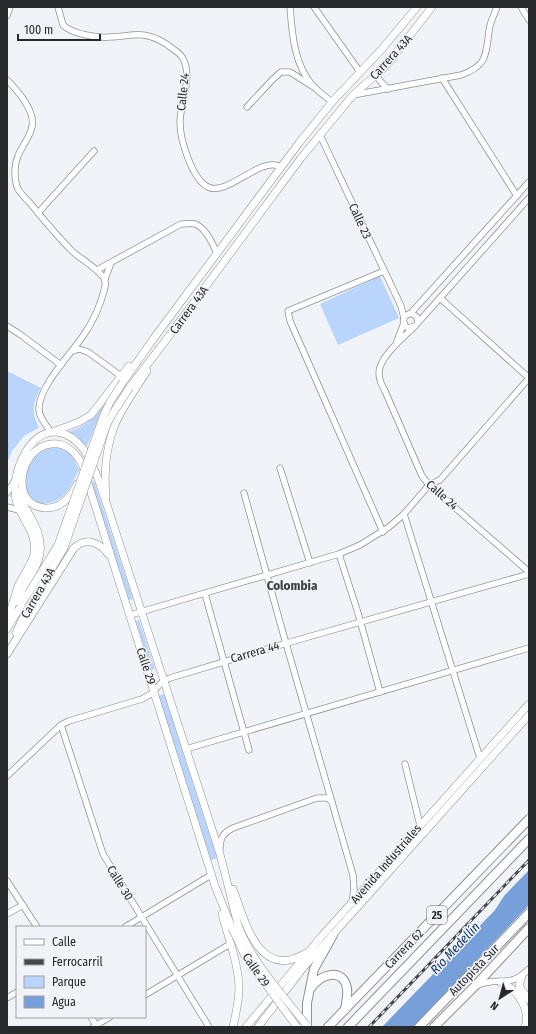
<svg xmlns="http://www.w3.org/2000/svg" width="536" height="1034" font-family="'Fira Sans Condensed',sans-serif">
<rect width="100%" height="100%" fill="#f0f3f7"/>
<g fill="#bad5fb">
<polygon points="380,276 399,318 338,345 320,304"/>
<path d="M 7,371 L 41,388 C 31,406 32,410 39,428 L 25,435 L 12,451 L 7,463 Z"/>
<path d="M 105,404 L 87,446 L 68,432 C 86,426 93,419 105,404 Z"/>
<path d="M 49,448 C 68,447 72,454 79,470 C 74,479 70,489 63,496 C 54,504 38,508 29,498 C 26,494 26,489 25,484 C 24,466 33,454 49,448 Z"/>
<polygon points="94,481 133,599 129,600 91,484"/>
<polygon points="139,620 155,669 151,670 136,621"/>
<polygon points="164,694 217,858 211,860 158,696"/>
</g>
<polygon fill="#779fda" points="529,870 529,905 413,1027 382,1027 495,910 504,896"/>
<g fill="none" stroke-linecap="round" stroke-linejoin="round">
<defs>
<g id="minor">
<path d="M 58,7 L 63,25 C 72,34 97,38 109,37 C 120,37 131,34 143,35 C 153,36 165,42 173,49 C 176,51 180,54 182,57 C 194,75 180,103 180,122 C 180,140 192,179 208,187 C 227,197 261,155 281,167"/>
<path d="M 290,7 C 292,33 294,65 313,86 C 319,92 326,97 332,102"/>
<polyline points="314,7 360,72"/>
<polyline points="521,7 529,20"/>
<polyline points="7,16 10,7"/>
<polyline points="377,75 380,81 388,89"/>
<polyline points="442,78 517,196"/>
<path d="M 7,80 C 16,89 27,102 31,114 C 37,130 23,143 18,156 C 14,165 14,180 18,189 C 21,194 26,199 30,203 C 43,219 57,236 72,251 C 82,260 96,267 104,278 C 106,281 105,283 105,287 C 101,304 93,322 83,336 C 70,355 40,385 39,408 C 38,416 46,425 51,432"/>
<path d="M 353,95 L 461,75 C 487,66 486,55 489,31 C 490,22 494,15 497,7"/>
<polyline points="247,107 273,79 281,72 290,72 312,86"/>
<polyline points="320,135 401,306 404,318"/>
<polyline points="38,213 94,151"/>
<path d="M 97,270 L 181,224 C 185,224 191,223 195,224 C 206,228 212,243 217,253"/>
<polyline points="105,279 111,263"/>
<polyline points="440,298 529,378"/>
<polyline points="411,313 529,182"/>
<path d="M 418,322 L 417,317 L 411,313 L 405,316 C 402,321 403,325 408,328 L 415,326 L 529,198"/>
<polyline points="7,326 21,335 61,365"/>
<path d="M 415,326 C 404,337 379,357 379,373 C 379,380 382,386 385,391 L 422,476 L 429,485 L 529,572"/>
<polyline points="397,341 404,323"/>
<polyline points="73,351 79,349 88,352 121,376"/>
<polyline points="280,468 310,563"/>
<polyline points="7,493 15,480"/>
<polyline points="244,493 283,633 353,875 354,889 352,903"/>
<polyline points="7,507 19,510"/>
<polyline points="404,514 480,758"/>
<polyline points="383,532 290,321 288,311 384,271"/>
<polyline points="339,554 358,613 380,692"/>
<polyline points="205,594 249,750"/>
<polyline points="130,615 339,554 360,545 389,527 404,514 429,485 440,480 529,378"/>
<polyline points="61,725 103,854 209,1027"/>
<polyline points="186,749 529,648"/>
<polyline points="405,764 420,825"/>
<polyline points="7,776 61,725 69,721 142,699 151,694 163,681 170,678 287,643 529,574"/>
<path d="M 220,849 C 220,838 223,833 233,828 L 317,798 L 328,798 L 332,802"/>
<polyline points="7,881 37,927"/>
<polyline points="7,914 23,905"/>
<polyline points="125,927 211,875"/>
<path d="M 478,985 C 499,976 510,989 529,969"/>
<polyline points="145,995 230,944"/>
<polyline points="7,998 17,992"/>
<polyline points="91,1017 97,1027"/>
<polyline points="93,1027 110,1017"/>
</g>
<g id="major">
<polyline points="123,382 154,338 299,143 332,102 381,50 417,7"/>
<polyline points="130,387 163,344 301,158 353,95 386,66 432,7"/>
<polyline points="55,431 79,422 91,415 129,366"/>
<path d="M 77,484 C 71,496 61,509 45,508 C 8,505 20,447 51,444 C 66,442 75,452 82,464 L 215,886 L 232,928"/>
<path d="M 106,497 C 104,475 106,449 114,427 C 122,407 135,390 147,371"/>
<path d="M 18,602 C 30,572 50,559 35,525 C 29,513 21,503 18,491"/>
<path d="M 7,624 C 11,611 14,596 19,584 C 24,574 32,564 34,554 C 38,533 20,518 16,500 C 10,473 31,421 65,434 C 91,445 98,481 107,505 L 220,854 L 238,925"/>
<polyline points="7,629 28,594"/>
<polyline points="16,633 28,608"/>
<path d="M 7,654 L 74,548 C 87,536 100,543 109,555"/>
<path d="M 233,889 C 245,921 259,982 306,953"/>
<path d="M 222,914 C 228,937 238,962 239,987 C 239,1000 236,1014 233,1027"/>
<polyline points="522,976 519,986 529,1000"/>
<path d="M 501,982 C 517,989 531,1009 525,1027"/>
<polyline points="246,1027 321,937 529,704"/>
<polyline points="258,1027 303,968 529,715"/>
</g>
<g id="highway">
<path d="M 311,988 C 320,974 343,967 347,988 C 348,995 346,1003 345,1010"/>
<polyline points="307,1026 307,1003 314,969 333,935"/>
<polyline points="328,1027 529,819"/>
<polyline points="348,1027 529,839"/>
<polyline points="419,1027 529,913"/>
<polyline points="434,1027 475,986 529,928"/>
</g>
</defs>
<use href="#minor" stroke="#8f9195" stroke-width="7"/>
<use href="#major" stroke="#8f9195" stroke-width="8"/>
<use href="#highway" stroke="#8f9195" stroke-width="10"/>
<use href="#minor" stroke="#fff" stroke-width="5.5"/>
<use href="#major" stroke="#fff" stroke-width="7"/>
<use href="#highway" stroke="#fff" stroke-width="8"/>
<defs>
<polyline id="rail" points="369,1027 529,860"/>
</defs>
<use href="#rail" stroke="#464749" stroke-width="3"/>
<use href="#rail" stroke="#f0f3f7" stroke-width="1.5" stroke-dasharray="4.5" stroke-linecap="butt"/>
<defs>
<g id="major-bridge">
<polyline points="28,594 58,545 103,417 110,402 123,382"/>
<polyline points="28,608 64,548 107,424 113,413 130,387"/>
<path d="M 238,925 C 250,960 284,996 307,1026"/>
<polyline points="232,928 245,956 297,1027"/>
</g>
</defs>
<use href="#major-bridge" stroke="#8f9195" stroke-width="8" stroke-linecap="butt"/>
<use href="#major-bridge" stroke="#fff" stroke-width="7"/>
</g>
<g text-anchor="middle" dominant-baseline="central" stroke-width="3" stroke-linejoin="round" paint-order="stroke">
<rect fill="#f0f3f7" stroke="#646668" stroke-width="1" x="427" y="906" width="20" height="18" rx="3"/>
<g font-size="11" font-weight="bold" fill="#28292b">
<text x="437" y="915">25</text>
</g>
<g font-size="12" fill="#28292b" stroke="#f0f3f7">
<text transform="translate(391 57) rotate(-48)">Carrera 43A</text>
<text transform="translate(183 92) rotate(-84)">Calle 24</text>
<text transform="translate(360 221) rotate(65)">Calle 23</text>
<text transform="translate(189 310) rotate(-54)">Carrera 43A</text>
<text transform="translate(442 495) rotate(42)">Calle 24</text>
<text transform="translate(38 593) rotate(-60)">Carrera 43A</text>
<text transform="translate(255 652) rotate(-16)">Carrera 44</text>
<text transform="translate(146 666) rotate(72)">Calle 29</text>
<text transform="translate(386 864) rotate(-49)">Avenida Industriales</text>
<text transform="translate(120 883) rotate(58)">Calle 30</text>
<text transform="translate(404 949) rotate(-46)">Carrera 62</text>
<text transform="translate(256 970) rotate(55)">Calle 29</text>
<text transform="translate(474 970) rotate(-46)">Autopista Sur</text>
</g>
<g font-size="13" font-weight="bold" fill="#3b3e41" stroke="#f0f3f7">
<text x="292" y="585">Colombia</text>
</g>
<g font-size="13" font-style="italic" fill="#0e356a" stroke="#f0f3f7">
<text transform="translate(455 948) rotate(-47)">Río Medellín</text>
</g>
</g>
<rect width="536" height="1034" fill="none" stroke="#28292b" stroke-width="16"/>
<rect x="16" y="926" width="130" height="92" fill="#f0f3f7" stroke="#a0a2a5"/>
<rect x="24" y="939" width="20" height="6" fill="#ffffff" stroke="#a0a2a5"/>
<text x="52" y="946" font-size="12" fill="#28292b">Calle</text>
<rect x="24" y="959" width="20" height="6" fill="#464749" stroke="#a0a2a5"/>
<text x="52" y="966" font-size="12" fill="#28292b">Ferrocarril</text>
<rect x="24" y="976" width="20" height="12" fill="#bad5fb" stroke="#a0a2a5"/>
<text x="52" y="986" font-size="12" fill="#28292b">Parque</text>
<rect x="24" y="996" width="20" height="12" fill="#779fda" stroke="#a0a2a5"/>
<text x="52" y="1006" font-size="12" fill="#28292b">Agua</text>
<g transform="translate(500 998) rotate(216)" stroke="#f0f3f7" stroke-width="3" paint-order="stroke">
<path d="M0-3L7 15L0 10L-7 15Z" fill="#28292b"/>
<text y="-6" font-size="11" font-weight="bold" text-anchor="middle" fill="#28292b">N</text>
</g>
<path d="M18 34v6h82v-6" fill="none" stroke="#28292b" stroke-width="2"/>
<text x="24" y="34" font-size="12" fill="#28292b" stroke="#f0f3f7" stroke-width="3" paint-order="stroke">100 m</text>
</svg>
